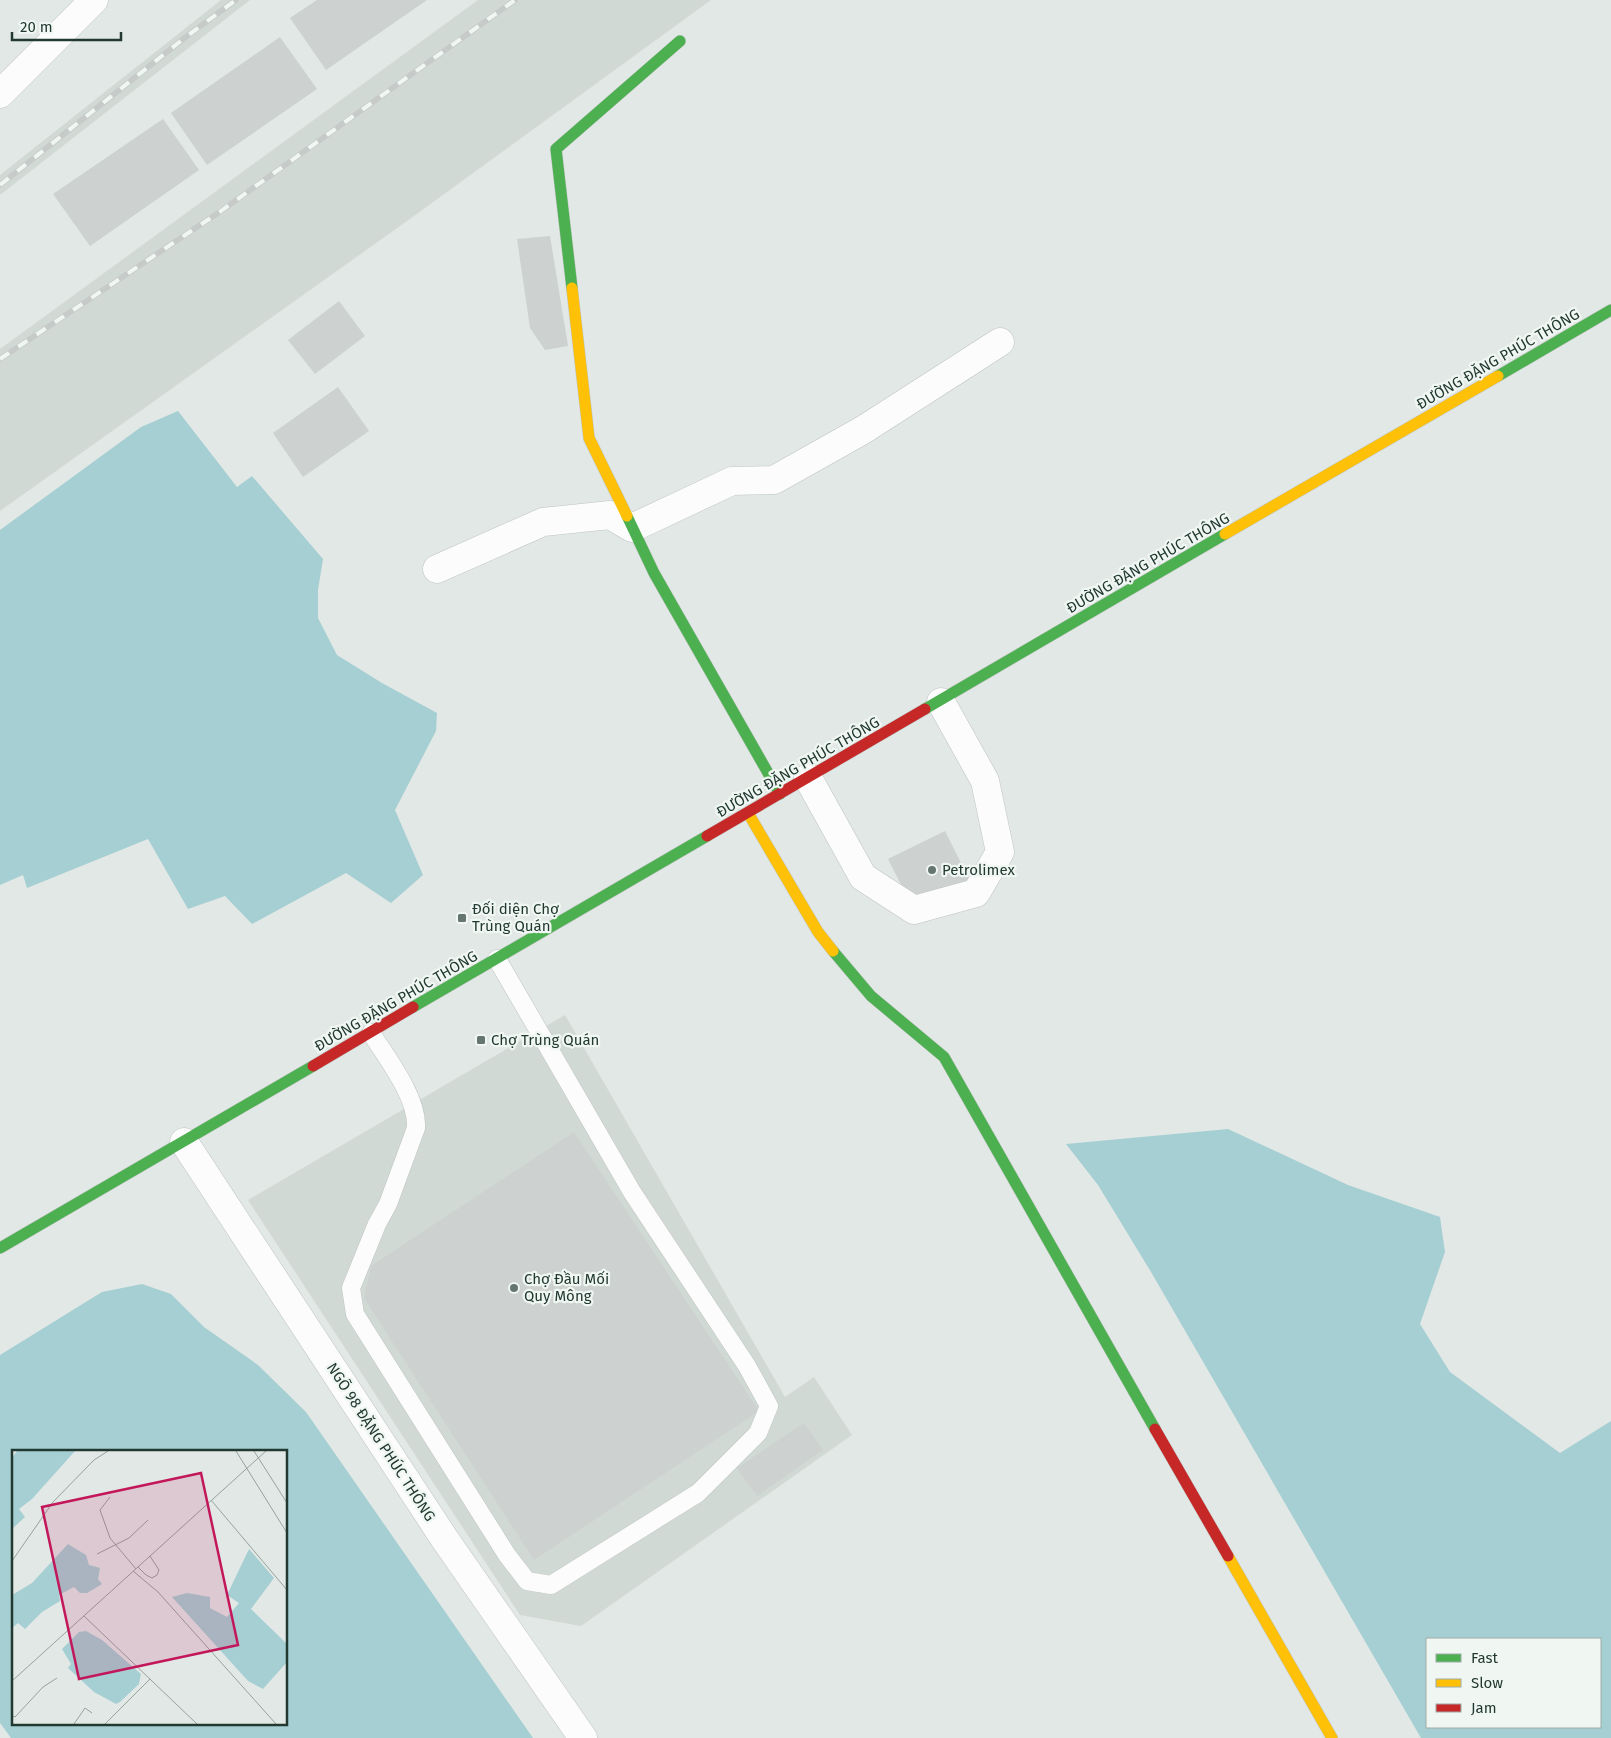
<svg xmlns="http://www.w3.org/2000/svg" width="1611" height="1738" font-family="'Fira Sans',sans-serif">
<rect width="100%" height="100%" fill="#e2e8e5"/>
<g fill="#d1d9d5">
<polygon points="221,0 250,0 0,195 0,175"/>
<polygon points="478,0 711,0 414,216 0,511 0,349"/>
<polygon points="565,1015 785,1397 814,1377 852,1435 581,1626 520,1615 248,1200"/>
</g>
<g fill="#a6cfd3" fill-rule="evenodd">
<polygon points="178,411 237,487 252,476 323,559 318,590 318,618 337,655 382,683 437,713 436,731 395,810 423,875 391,903 346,873 252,924 225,896 188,909 148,839 27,888 23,875 0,885 0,530 141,427"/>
<path d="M 1228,1129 L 1348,1185 L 1440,1217 L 1445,1252 L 1420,1324 L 1450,1372 L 1560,1453 L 1611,1421 L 1611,1738 L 1421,1738 L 1151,1272 L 1098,1185 L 1066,1144 ZM 1600,1639 L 1600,1727 L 1427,1727 L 1427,1639 Z"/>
<path d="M 142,1284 L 171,1294 L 204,1327 L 258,1365 L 306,1412 L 533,1738 L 11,1738 L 0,1723 L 0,1355 L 102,1292 ZM 14,1452 L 286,1452 L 286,1724 L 14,1724 Z"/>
</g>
<g fill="#cdd1cf">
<polygon points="317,0 427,0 326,70 290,18"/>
<polygon points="280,37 317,89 207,165 171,113"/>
<polygon points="163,119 199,170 90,246 53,194"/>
<polygon points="550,236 568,346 545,350 530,328 517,239"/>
<polygon points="339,301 365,336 315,374 288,340"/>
<polygon points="338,387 369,431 303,477 273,433"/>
<polygon points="945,831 971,883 914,910 888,859"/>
<polygon points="574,1132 759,1411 534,1560 364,1298 371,1266"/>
<polygon points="804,1423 823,1450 757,1496 737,1468"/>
</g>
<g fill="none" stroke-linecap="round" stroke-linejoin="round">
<defs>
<path id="lane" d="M 371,1033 C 387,1058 418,1098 416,1128 L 388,1204 L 377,1224 L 351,1288 L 355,1314 L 507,1555 L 527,1581 L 551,1585 L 698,1493 L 758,1433 L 769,1406 L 747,1366 L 632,1192 L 497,959"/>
<g id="street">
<polyline points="0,94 94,0"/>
<polyline points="437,569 543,522 610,515 632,528 732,481 774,480 863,430 1000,342"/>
<polyline points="808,778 863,877 914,910 976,893 1000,852 985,781 941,702"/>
<polyline points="184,1142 444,1538 583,1738"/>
</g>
<g id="fast">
<polyline points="572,288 556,149 680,41"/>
<polyline points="1498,376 1611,310"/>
<polyline points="627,516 654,573 780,794"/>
<polyline points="925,709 1225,534"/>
<polyline points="833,951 871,996 944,1057 1155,1429"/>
<polyline points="413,1007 707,836"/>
<polyline points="0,1248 313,1066"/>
</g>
<g id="slow">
<polyline points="572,288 589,438 627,516"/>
<polyline points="1225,534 1498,376"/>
<polyline points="748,813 818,932 833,951"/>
<polyline points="1228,1556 1332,1738"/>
</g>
<g id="jam">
<polyline points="707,836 925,709"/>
<polyline points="313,1066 413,1007"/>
<polyline points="1155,1429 1228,1556"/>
</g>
</defs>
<use href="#lane" stroke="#bfc4c2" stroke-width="19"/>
<use href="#street" stroke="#bfc4c2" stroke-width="29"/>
<use href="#fast" stroke="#bfc5c2" stroke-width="12"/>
<use href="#slow" stroke="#bfc5c2" stroke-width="12"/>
<use href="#jam" stroke="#bfc5c2" stroke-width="12"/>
<use href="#lane" stroke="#fbfcfb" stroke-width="18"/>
<use href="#street" stroke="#fbfcfb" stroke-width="28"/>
<use href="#fast" stroke="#4caf50" stroke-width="11"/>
<use href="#slow" stroke="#ffc107" stroke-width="11"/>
<use href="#jam" stroke="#c62828" stroke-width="11"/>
<defs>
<g id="rail">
<polyline points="0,185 187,36 236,0"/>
<polyline points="0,359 221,211 515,0"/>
</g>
</defs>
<use href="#rail" stroke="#c6cac9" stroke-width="5.5"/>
<use href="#rail" stroke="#f0f7f3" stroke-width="4" stroke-dasharray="11" stroke-linecap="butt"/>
</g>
<g fill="#657671" stroke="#f0f7f3" stroke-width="2">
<circle cx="932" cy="870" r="5"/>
<rect x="457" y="913" width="10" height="10" rx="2.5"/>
<rect x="476" y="1035" width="10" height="10" rx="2.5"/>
<circle cx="514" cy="1288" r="5"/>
</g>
<g text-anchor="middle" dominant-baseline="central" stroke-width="4.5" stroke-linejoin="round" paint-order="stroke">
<g font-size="15" fill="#223932" stroke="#f0f7f3">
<text transform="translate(1498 359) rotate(-30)">ĐƯỜNG ĐẶNG PHÚC THÔNG</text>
<text transform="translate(1148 563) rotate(-30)">ĐƯỜNG ĐẶNG PHÚC THÔNG</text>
<text transform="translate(798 767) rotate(-30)">ĐƯỜNG ĐẶNG PHÚC THÔNG</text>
<text transform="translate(396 1001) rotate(-30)">ĐƯỜNG ĐẶNG PHÚC THÔNG</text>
<text transform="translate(381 1442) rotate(57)">NGÕ 98 ĐẶNG PHÚC THÔNG</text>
</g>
<g font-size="15" fill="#223932" stroke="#f0f7f3" text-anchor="start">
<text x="942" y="870">Petrolimex</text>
<text x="472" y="909">Đối diện Chợ<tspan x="472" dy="17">Trùng Quán</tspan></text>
<text x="491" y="1040">Chợ Trùng Quán</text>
<text x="524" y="1279">Chợ Đầu Mối<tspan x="524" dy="17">Quy Mông</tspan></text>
</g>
</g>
<g transform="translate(12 1450)">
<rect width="275" height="275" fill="#e2e8e5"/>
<path d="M 5,1 L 63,1 L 20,49 L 7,59 L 13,67 L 0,79 L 0,8 ZM 56,94 L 74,105 L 77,115 L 88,118 L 86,129 L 90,134 L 75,143 L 68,143 L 62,137 L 47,145 L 48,151 L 30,162 L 13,179 L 6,173 L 0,178 L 0,145 L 20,133 ZM 237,99 L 262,128 L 239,159 L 275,194 L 275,212 L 251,239 L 236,231 L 160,147 L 175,143 L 198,147 L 198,158 L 215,167 L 227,153 L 215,145 ZM 74,181 L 90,190 L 129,224 L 127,234 L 108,252 L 104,254 L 82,242 L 56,218 L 59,214 L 50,199 L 67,182 Z" fill="#a6cfd3"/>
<path fill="none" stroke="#95a29d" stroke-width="1" d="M 224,1 L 275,83M 242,1 L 275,53M 98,47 L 88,60 L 98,88 L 124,119M 199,50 L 275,140M 85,104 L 117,88 L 136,70M 0,111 L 41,52 L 82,10 L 96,1M 126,117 L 134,125 L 140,128 L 145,125 L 147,120 L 138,106M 121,121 L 146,142 L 264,274M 72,166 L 185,274M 0,231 L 254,1M 0,266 L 3,267 L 31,237 L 45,228M 62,274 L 73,258 L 80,263M 93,274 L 138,229"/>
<path fill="#c2185b" fill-opacity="0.15" stroke="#c2185b" stroke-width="2.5" d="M 189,23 L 226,195 L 67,229 L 30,57 Z"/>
<rect width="275" height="275" fill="none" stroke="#223932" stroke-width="2.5"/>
</g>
<rect x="1426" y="1638" width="175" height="90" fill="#f0f7f3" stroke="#9eaba6"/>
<rect x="1436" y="1654" width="25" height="8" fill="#4caf50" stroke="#9eaba6"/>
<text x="1471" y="1663" font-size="15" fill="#223932">Fast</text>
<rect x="1436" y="1679" width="25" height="8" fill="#ffc107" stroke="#9eaba6"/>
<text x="1471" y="1688" font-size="15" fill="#223932">Slow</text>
<rect x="1436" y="1704" width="25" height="8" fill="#c62828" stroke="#9eaba6"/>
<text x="1471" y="1713" font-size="15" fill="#223932">Jam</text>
<path d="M12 32v8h109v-8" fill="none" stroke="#223932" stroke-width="2.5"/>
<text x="20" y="32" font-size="15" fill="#223932" stroke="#f0f7f3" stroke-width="4" paint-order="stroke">20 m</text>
</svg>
